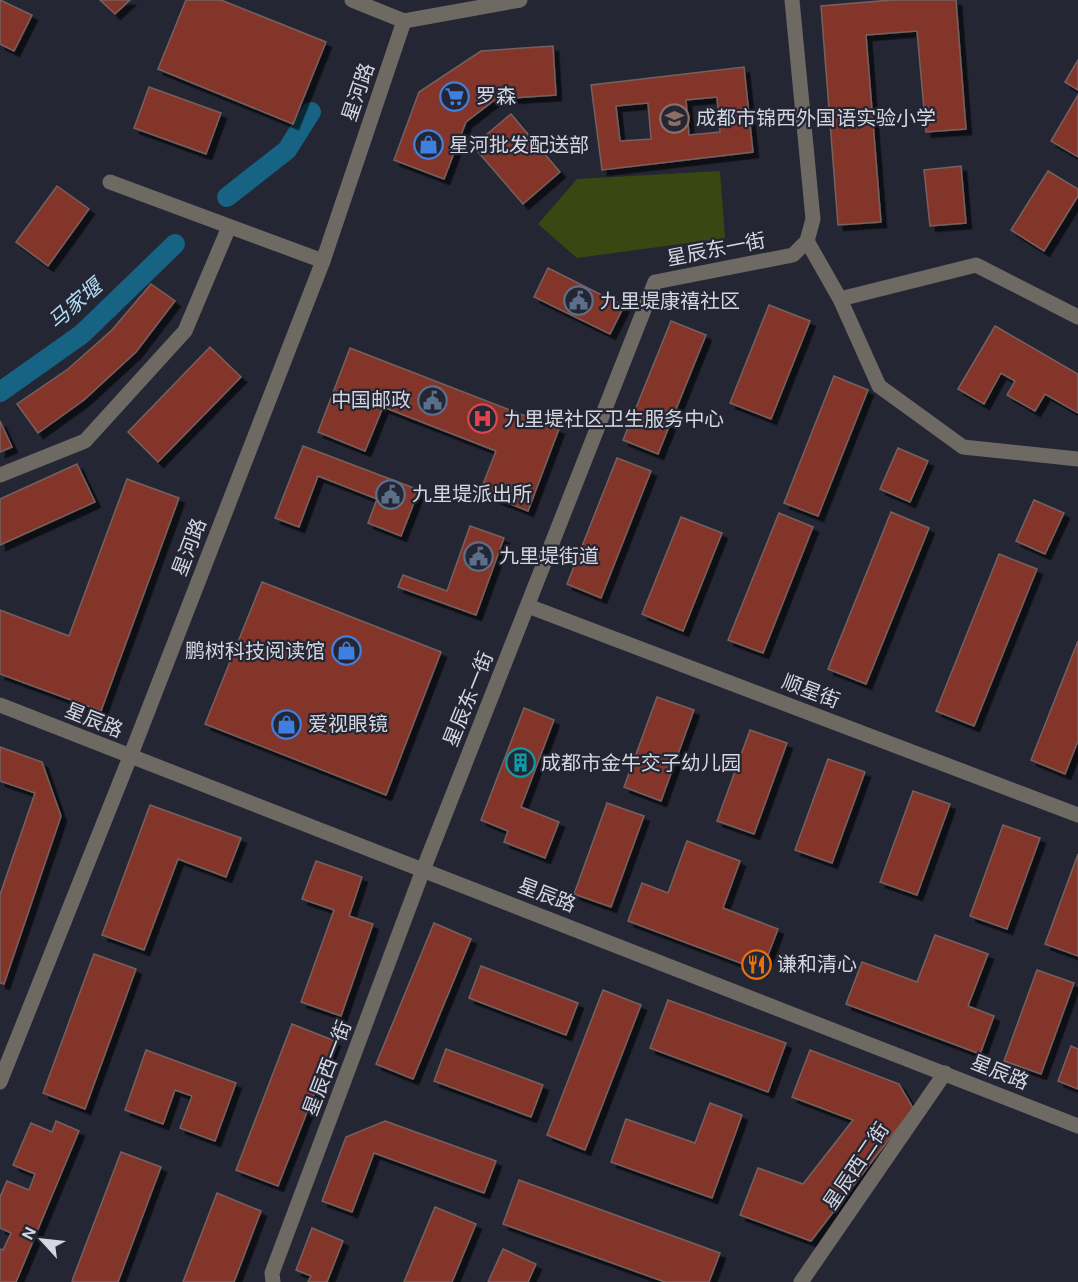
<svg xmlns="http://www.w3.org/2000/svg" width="1078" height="1282" font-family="'DM Sans','Noto Sans SC',sans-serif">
<defs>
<filter id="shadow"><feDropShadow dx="5.5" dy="5.5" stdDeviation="0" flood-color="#0009"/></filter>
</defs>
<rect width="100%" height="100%" fill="#242634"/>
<polygon fill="#394712" points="720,171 725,238 577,258 538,224 577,179"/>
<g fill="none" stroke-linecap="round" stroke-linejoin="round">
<g stroke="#166383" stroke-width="20">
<polyline points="227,197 287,150 311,112"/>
<polyline points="0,392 82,334 175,244"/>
</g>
</g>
<g fill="#83352c" stroke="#76615e" stroke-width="1.5" fill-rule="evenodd" filter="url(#shadow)">
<polygon points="0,0 32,15 14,51 0,44"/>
<polygon points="100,0 130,0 115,14"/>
<polygon points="186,0 221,0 326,42 293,124 158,69"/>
<polygon points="891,0 956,0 966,129 926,132 917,31 866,35 881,222 838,225 821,6"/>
<polygon points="553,46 556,95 496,99 466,122 444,179 394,160 419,92 481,51"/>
<polygon points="1078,60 1078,90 1065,82"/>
<path d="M 744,67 L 753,152 L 602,170 L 591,85 ZM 717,97 L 720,132 L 689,135 L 686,100 ZM 648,103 L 651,139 L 620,141 L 616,106 Z"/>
<polygon points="149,87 221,113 206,154 134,128"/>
<polygon points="1078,95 1078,157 1051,141"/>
<polygon points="511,114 560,172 523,204 473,146"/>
<polygon points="961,166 966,223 930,226 924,170"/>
<polygon points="1048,171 1078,189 1078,196 1044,251 1011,230"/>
<polygon points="57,186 89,209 48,266 16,242"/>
<polygon points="548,268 624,306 610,334 534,297"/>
<polygon points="151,284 175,301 136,352 84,400 38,433 17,404 68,369 112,330"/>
<polygon points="769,305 810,321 771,419 730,403"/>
<polygon points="671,321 706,335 658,454 623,440"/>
<polygon points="995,326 1078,374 1078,413 1045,394 1035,411 1007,395 1015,381 1001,373 984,404 958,389"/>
<polygon points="210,347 241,377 158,462 128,432"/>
<polygon points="350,348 559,429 528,511 480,492 496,451 383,407 365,451 318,432"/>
<polygon points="834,376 868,390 818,516 784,503"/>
<polygon points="0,421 12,447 0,452"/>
<polygon points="303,446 419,490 401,536 368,523 377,499 318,476 299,527 275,518"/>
<polygon points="898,448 928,461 910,502 880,489"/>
<polygon points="617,458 651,471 601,598 567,584"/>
<polygon points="77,464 95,502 0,545 0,499"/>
<polygon points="127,479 179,498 101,711 0,674 0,610 69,636"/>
<polygon points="1034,500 1064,513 1045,554 1016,541"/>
<polygon points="891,512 929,528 866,684 828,669"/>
<polygon points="779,513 813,527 763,653 728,640"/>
<polygon points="681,517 722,533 683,631 642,614"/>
<polygon points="470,526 504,538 476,615 398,587 403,575 447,591"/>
<polygon points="999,554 1037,569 974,726 936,711"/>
<polygon points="262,582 441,652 386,795 205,724"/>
<polygon points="1078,641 1078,741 1065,774 1031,760"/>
<polygon points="657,697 694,710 661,801 624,787"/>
<polygon points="524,708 554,720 521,807 559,822 545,858 504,842 508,831 481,820"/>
<polygon points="750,730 787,743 754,834 717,821"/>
<polygon points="0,747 42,762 61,816 4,984 0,983 0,895 35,793 0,781"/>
<polygon points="828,759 865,772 832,863 795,850"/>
<polygon points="913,791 950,804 917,895 880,882"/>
<polygon points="607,803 644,816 611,907 574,894"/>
<polygon points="150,805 241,838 226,877 178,859 144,950 102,935"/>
<polygon points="1003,825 1040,838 1007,929 970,916"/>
<polygon points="687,841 740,861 723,908 778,929 762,971 628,921 642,883 668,893"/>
<polygon points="1078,854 1078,956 1045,944"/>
<polygon points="316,861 362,877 349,916 373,924 341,1016 301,1002 334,910 302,899"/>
<polygon points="434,923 471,939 413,1079 376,1064"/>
<polygon points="935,935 988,954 968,1006 994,1016 980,1054 846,1004 862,962 917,982"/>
<polygon points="94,954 136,969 85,1109 43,1093"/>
<polygon points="481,966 578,1003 566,1035 469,998"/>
<polygon points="1037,970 1074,983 1041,1074 1004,1061"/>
<polygon points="603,990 641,1005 585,1150 547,1135"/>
<polygon points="668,1000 786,1043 768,1092 650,1048"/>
<polygon points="292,1024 335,1041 278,1186 236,1170"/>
<polygon points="1071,1046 1078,1049 1078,1089 1058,1081"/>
<polygon points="446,1049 543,1085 531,1117 434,1081"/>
<polygon points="146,1050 236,1083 215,1141 180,1128 192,1096 175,1090 163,1124 125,1110"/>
<polygon points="810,1050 899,1084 913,1108 811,1241 740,1215 758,1168 803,1184 853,1120 792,1097"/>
<polygon points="710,1103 742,1115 712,1198 611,1162 626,1119 695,1143"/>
<polygon points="56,1121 79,1131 16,1282 0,1282 0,1249 3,1250 11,1233 0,1228 0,1197 7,1181 29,1190 35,1174 13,1165 31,1123 52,1132"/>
<polygon points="385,1121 496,1161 484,1193 374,1153 352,1212 322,1201 346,1137"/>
<polygon points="121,1152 161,1167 118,1282 74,1282 72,1281"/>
<polygon points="519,1180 720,1253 709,1282 665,1282 503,1224"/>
<polygon points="217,1193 261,1211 234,1282 183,1282"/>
<polygon points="435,1207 476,1224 452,1282 404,1282"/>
<polygon points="312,1228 343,1241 327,1282 308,1282 311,1276 296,1270"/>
<polygon points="503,1249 536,1264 528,1282 488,1282"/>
</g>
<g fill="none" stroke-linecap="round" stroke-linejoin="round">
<g stroke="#6e6a63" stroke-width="15">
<polyline points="352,0 404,21 520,0"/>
<polyline points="110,182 323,261"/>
<polyline points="807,241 840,299 879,386 963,447 1078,459"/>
<polyline points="840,299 976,265 1078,317"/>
<polyline points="0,475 85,441 185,331 229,227"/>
<polyline points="528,606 1078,815"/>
<polyline points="0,705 1078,1126"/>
<polyline points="0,1082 130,757 323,261 404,21"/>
<polyline points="273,1282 272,1273 423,870 655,282 793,255 807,241 813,219 792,0"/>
<polyline points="801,1282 945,1073"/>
</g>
</g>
<defs>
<symbol id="supermarket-ring" viewBox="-11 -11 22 22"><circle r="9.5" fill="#242634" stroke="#3f7fe0" stroke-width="1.5"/><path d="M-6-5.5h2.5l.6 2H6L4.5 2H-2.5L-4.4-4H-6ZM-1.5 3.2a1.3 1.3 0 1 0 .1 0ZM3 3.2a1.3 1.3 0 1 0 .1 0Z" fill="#3f7fe0"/></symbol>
<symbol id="school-ring" viewBox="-11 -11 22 22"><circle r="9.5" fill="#242634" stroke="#8d6e63" stroke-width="1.5"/><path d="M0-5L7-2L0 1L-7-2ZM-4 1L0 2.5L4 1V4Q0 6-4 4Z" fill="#8d6e63"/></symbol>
<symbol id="shop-ring" viewBox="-11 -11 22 22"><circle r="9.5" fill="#242634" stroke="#3f7fe0" stroke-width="1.5"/><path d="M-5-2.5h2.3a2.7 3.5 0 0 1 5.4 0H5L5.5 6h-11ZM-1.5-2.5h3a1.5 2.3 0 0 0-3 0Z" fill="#3f7fe0"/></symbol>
<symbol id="civic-ring" viewBox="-11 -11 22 22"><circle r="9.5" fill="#242634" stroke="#5c6f8a" stroke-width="1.5"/><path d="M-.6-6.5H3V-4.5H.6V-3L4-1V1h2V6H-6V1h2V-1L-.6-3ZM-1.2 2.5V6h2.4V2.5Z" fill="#5c6f8a"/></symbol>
<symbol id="hospital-ring" viewBox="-11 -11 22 22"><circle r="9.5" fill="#242634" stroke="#e0444e" stroke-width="1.5"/><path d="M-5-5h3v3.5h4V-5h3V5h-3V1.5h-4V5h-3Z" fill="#e0444e"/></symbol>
<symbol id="building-ring" viewBox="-11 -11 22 22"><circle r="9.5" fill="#242634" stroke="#0f9aa8" stroke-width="1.5"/><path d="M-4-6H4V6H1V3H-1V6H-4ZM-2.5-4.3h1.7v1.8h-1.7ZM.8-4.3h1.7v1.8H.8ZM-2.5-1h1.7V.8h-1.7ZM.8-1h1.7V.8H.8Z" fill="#0f9aa8"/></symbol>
<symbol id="restaurant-ring" viewBox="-11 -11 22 22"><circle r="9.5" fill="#242634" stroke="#e8710a" stroke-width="1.5"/><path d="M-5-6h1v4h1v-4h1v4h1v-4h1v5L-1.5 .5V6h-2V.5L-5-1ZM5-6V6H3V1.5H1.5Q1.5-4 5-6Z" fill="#e8710a"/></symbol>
</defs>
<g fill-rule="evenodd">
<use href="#supermarket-ring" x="438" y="80" width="33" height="33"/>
<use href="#school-ring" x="658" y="102" width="33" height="33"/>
<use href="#shop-ring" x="412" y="128" width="33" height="33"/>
<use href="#civic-ring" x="562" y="284" width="33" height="33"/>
<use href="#civic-ring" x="416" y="384" width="33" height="33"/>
<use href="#hospital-ring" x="466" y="402" width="33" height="33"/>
<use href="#civic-ring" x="374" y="478" width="33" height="33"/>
<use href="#civic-ring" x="462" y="540" width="33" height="33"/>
<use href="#shop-ring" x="330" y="634" width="33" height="33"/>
<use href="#shop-ring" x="270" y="708" width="33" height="33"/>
<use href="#building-ring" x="504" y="746" width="33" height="33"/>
<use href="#restaurant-ring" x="740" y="948" width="33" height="33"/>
</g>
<g text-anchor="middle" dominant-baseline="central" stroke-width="4.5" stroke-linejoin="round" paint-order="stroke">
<g font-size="20" fill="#d4d6e0" stroke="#242634">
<text transform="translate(358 92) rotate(-71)">星河路</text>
<text transform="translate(716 249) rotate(-11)">星辰东一街</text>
<text transform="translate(189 547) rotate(-69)">星河路</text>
<text transform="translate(811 691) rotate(21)">顺星街</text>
<text transform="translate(468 699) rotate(-68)">星辰东一街</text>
<text transform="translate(94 720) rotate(22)">星辰路</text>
<text transform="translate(547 895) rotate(21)">星辰路</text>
<text transform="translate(327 1068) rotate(-69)">星辰西一街</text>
<text transform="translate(1000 1072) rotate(22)">星辰路</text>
<text transform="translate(856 1166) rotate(-56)">星辰西二街</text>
</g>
<g font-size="20" fill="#d4d6e0" stroke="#242634" text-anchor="start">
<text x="476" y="96">罗森</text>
<text x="696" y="118">成都市锦西外国语实验小学</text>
<text x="449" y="145">星河批发配送部</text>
<text x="600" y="301">九里堤康禧社区</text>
<text x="411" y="400" text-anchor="end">中国邮政</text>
<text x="504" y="419">九里堤社区卫生服务中心</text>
<text x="412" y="494">九里堤派出所</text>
<text x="499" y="556">九里堤街道</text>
<text x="325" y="651" text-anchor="end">鹏树科技阅读馆</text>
<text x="308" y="724">爱视眼镜</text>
<text x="541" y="763">成都市金牛交子幼儿园</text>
<text x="777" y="964">谦和清心</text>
</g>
<g font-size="21" font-style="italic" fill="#b2ddf5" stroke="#242634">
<text transform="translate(75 304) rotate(-41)">马家堰</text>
</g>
</g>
<g transform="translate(42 1240) rotate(297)" stroke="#242634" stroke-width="4.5" paint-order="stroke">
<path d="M0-4.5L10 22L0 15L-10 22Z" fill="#d4d6e0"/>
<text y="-9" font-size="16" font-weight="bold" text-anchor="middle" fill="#d4d6e0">N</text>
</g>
</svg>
